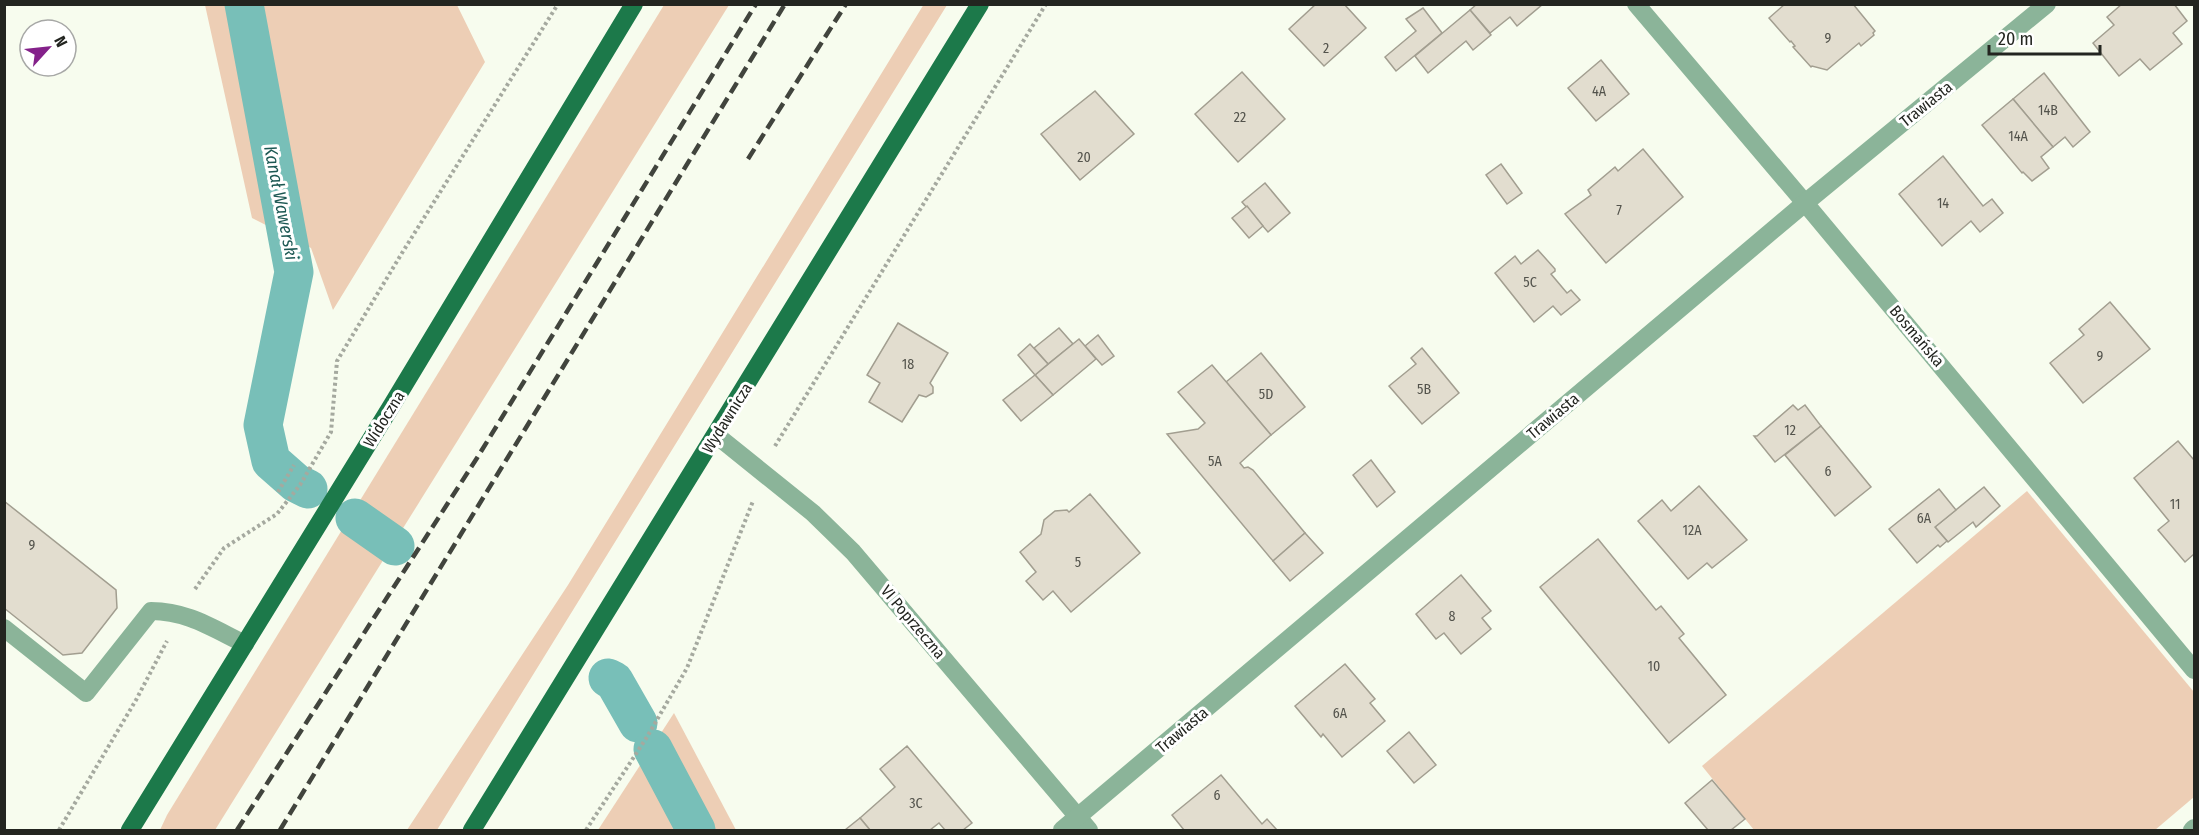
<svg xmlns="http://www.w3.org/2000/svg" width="2199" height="835" font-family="'Fira Sans Condensed',sans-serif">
<rect width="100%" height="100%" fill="#f7fcee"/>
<g fill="#edceb5">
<polygon points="924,4 947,5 437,830 407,830 568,585"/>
<polygon points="205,5 457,5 485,62 333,310 311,248 252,218"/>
<polygon points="664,5 729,5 215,830 160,830 167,815"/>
<polygon points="2027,491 2194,692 2194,797 2155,830 1754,830 1702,766"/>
<polygon points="674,713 736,830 598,830"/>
</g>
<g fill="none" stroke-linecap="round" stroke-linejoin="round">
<g stroke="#78bfb8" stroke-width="39">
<polyline points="244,4 294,272 263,425 271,461 296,483 308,489"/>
<polyline points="355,518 395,546"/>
<polyline points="608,678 614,681 638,723"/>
<polyline points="653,749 696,830"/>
</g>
</g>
<g fill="#e2ddcf" stroke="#a29e90" stroke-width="1.5">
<polygon points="1316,4 1344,4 1366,28 1324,66 1289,29"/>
<polygon points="1477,4 1543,4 1517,26 1510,17 1490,33 1470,10"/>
<polygon points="1785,4 1853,4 1875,31 1873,33 1874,35 1861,46 1859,43 1827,70 1812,66 1811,67 1793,47 1795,46 1791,41 1790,42 1769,18"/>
<polygon points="2122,4 2174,4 2187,21 2173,33 2182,44 2150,70 2140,59 2119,76 2093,43 2114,25 2107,17"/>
<polygon points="1423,8 1442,33 1396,71 1385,57 1416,31 1406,19"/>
<polygon points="1470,10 1491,35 1473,50 1466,41 1428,73 1415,56"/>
<polygon points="1601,60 1629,94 1596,121 1568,88"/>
<polygon points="1242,72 1285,119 1238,162 1195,114"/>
<polygon points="2044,73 2090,132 2073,147 2065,137 2053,147 2013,99"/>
<polygon points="1095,91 1134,134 1080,180 1041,134"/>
<polygon points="2013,99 2053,147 2041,157 2049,168 2032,181 2023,172 2022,173 1982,125"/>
<polygon points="1643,149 1683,197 1606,263 1565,214 1591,195 1588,190 1615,167 1618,171"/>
<polygon points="1943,156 1983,206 1992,199 2003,213 1980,232 1971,221 1942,246 1899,194"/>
<polygon points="1501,164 1522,193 1507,204 1486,175"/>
<polygon points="1265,183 1290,213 1268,232 1242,202"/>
<polygon points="1247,206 1263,226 1249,238 1232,218"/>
<polygon points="1538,250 1555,269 1555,271 1551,274 1567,293 1571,290 1580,300 1561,315 1553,306 1534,322 1495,273 1515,256 1521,264"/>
<polygon points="2110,302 2150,349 2083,403 2050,363 2084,335 2079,329"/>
<polygon points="898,323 948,353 930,383 933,387 933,393 926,397 919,395 902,422 869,402 880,383 867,375"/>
<polygon points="1059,328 1073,344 1048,364 1034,348"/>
<polygon points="1098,335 1114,356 1102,365 1085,346"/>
<polygon points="1079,339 1096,359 1053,395 1035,375"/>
<polygon points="1030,344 1048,364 1035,375 1018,355"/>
<polygon points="1422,348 1459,393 1422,424 1389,386 1416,364 1411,358"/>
<polygon points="1261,353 1305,407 1271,435 1226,382"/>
<polygon points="1212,365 1271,435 1240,463 1244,468 1248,467 1253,470 1305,533 1273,561 1167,434 1198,429 1205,423 1178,392"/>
<polygon points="1035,375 1053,395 1021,421 1003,400"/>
<polygon points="1793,405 1798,410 1805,405 1821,426 1775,462 1754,436 1757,436"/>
<polygon points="1821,426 1871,487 1835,516 1785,455"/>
<polygon points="2178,441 2194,460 2194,554 2185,562 2158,530 2169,521 2134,478"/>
<polygon points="1371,460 1395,492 1377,507 1353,475"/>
<polygon points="1699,486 1747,540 1712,568 1707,563 1688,579 1638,521 1662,500 1671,511"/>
<polygon points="1984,487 2000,506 1976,527 1973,522 1948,542 1935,527"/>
<polygon points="1939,489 1956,510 1935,527 1947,541 1940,547 1938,545 1917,563 1889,529"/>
<polygon points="1090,494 1140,553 1071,612 1053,591 1043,600 1026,581 1036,572 1020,552 1041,534 1044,520 1055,511 1067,510 1069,512"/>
<polygon points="4,501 116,590 117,608 82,653 63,655 4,608"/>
<polygon points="1305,533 1323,553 1290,581 1273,561"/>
<polygon points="1598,539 1656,610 1661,606 1684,634 1679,638 1726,695 1669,743 1540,587"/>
<polygon points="1461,575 1491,611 1482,618 1491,629 1461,654 1444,633 1436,639 1416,614"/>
<polygon points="1345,664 1375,699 1370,703 1385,721 1342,757 1323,734 1321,737 1295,706"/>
<polygon points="1409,732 1436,765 1414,783 1387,751"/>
<polygon points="907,746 972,823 963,830 945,830 939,823 930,830 870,830 860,818 895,787 880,769"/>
<polygon points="1221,775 1262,824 1267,819 1277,830 1184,830 1172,815"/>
<polygon points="1712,780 1745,819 1731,830 1708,830 1685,803"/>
<polygon points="860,818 870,830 845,830"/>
</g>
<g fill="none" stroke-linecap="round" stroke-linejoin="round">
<g stroke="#a5a99f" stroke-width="4" stroke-dasharray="3 3" stroke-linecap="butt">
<polyline points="775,446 1046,4"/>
<polyline points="278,492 294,465"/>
<polyline points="195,589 224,548 277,514 300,485 331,432 337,361 402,253 558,4"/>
<polyline points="59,830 136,700 167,641"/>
<polyline points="586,830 647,737 687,668 753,501"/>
</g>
<g stroke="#8bb499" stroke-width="18">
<polyline points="1636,4 1805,203 2194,670"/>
<polyline points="716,435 813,513 853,552 1089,830"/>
<path d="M 4,628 L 86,693 L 151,611 C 187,611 212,628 245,644"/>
<polyline points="1062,830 1805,203 2047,4"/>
<polyline points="2192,830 2194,828"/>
</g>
<g stroke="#1c794a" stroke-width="18">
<polyline points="130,830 392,405 634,4"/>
<polyline points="472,830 980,4"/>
</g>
<g stroke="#41443d" stroke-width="4.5" stroke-dasharray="12 6" stroke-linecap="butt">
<polyline points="748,159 846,4"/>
<polyline points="237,830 477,458 756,4"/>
<polyline points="280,830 785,4"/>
</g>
</g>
<g text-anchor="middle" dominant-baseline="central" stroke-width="6" stroke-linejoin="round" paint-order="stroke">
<g font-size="14" fill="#53534c">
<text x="1828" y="38">9</text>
<text x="1326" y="48">2</text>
<text x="1599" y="91">4A</text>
<text x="2048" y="110">14B</text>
<text x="1240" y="117">22</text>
<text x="2018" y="136">14A</text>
<text x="1084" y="157">20</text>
<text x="1943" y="203">14</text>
<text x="1619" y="210">7</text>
<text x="1530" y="282">5C</text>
<text x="2100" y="356">9</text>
<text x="908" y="364">18</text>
<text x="1424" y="389">5B</text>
<text x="1266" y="394">5D</text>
<text x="1790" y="430">12</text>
<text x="1215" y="461">5A</text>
<text x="1828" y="471">6</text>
<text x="2175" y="504">11</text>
<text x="1924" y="518">6A</text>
<text x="1692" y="530">12A</text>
<text x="32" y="545">9</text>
<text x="1078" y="562">5</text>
<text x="1452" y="616">8</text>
<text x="1654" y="666">10</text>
<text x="1340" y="713">6A</text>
<text x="1217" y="795">6</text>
<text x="916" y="803">3C</text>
</g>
<g font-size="16" fill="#232520" stroke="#fff">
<text transform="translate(1926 104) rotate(-39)">Trawiasta</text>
<text transform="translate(1917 336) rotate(50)">Bosmańska</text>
<text transform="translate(1553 416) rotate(-40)">Trawiasta</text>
<text transform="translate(727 418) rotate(-58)">Wydawnicza</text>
<text transform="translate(384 419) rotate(-58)">Widoczna</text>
<text transform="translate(913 622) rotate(50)">VI Poprzeczna</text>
<text transform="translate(1182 730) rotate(-40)">Trawiasta</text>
</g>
<g font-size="18" font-style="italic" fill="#1c5853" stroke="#fff">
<text transform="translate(281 203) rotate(79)">Kanał Wawerski</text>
</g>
</g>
<rect width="2199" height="835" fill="none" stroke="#232520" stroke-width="12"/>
<g transform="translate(48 48) rotate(63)"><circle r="28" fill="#ffffff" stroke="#a7a8a6" stroke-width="1.5"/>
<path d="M0-4.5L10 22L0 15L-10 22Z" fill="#84218a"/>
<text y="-9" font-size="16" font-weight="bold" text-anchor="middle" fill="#232520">N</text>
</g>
<path d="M1989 45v9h111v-9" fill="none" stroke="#232520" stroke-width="3"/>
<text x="1998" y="45" font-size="18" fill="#232520" stroke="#ffffff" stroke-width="4.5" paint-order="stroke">20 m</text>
</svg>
